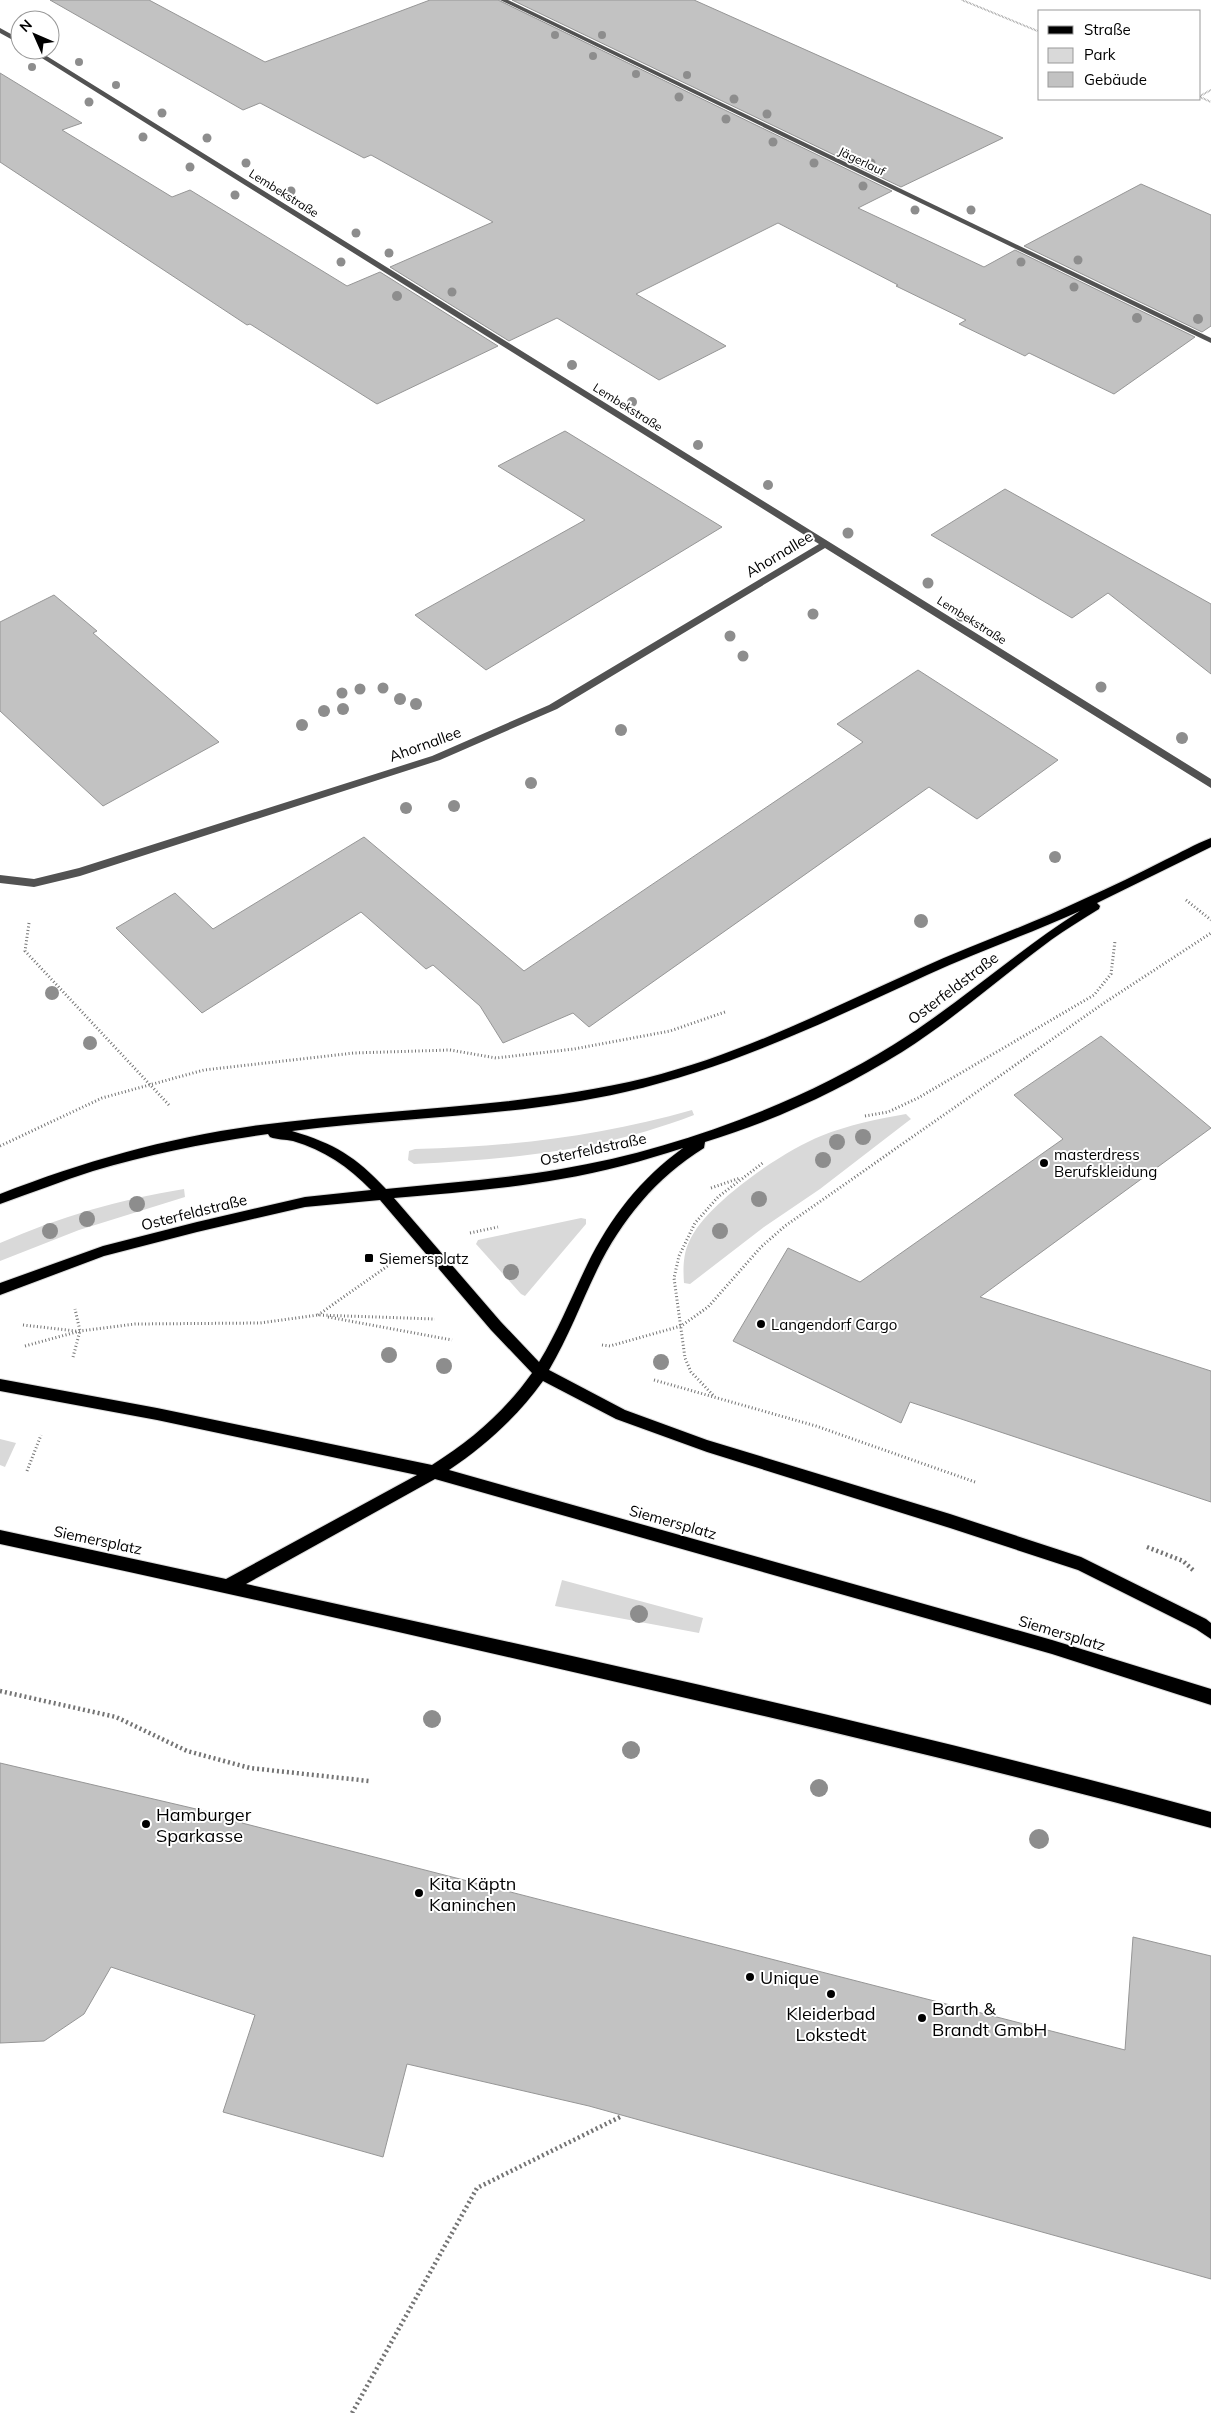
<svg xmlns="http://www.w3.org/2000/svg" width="1211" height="2413" font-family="Mulish,sans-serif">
<rect width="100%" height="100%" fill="#fff"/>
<g fill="#d9d9d9">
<path d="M 692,1110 L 694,1115 C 600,1151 513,1159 414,1164 L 408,1160 L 409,1151 L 415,1149 C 509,1147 601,1136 692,1110 Z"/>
<path d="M 906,1114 L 911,1119 L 907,1122 L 820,1189 L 764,1227 L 690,1284 L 684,1283 C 683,1270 683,1254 689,1242 C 705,1204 783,1151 821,1136 C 848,1125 877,1119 906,1114 Z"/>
<path d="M 184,1189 L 185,1197 L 79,1230 L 0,1261 L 0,1243 C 59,1217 120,1199 184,1189 Z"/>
<polygon points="581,1218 586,1219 586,1224 525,1296 521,1294 476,1244 478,1240"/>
<polygon points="0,1439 16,1443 5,1467 0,1465"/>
<polygon points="562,1580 703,1618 699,1633 555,1606"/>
</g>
<g fill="#c2c2c2" stroke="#969696">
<polygon points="50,0 149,0 265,62 430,0 498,0 892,191 858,208 984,267 1015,250 1195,337 1114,394 1029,353 1025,356 959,324 966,320 896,286 898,285 778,223 636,294 726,346 659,380 557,318 509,341 390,267 493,222 371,155 364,158 260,103 243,110"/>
<polygon points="512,0 694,0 1003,138 901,187"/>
<polygon points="0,73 82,123 62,130 172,197 190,190 347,286 380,272 498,346 377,404 250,324 247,325 0,162"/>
<polygon points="1141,184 1211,215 1211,326 1202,332 1024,246"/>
<polygon points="565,431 722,527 486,670 415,615 585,520 498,466"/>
<polygon points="1005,489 1211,604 1211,674 1108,593 1072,618 931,535"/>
<polygon points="54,595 97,631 93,633 219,742 103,806 0,711 0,622"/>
<polygon points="918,670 1058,760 977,819 929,787 589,1027 573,1013 503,1043 480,1006 433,965 426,969 361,912 202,1013 116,928 175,893 213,929 364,837 524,971 863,742 837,724"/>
<polygon points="1101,1036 1211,1128 980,1297 1211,1371 1211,1502 910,1402 901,1423 733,1341 788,1248 860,1282 1063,1139 1014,1095"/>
<polygon points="0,1763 243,1820 242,1823 1125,2050 1133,1937 1211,1956 1211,2279 589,2106 407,2064 383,2157 223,2112 255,2015 111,1967 84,2014 44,2041 0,2043"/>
</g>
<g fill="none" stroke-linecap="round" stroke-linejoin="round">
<defs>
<path id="major" d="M 1211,838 L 1211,847 L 1097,903 L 1100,906 L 1099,909 C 1083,919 1066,929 1051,940 C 1001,977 954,1019 902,1052 C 841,1090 774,1121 705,1142 L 704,1148 C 656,1178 622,1219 597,1270 C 581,1303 568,1338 549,1370 L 625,1410 L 707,1440 L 950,1514 L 1081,1557 L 1206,1619 L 1211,1623 L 1211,1639 L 1196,1629 L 1078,1570 L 950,1528 L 707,1452 L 616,1419 L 543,1381 C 517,1417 486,1445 449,1470 L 1052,1640 L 1211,1689 L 1211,1705 L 1052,1654 L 435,1479 L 246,1584 C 569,1655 892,1725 1211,1812 L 1211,1828 C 1024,1777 835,1732 647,1689 C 431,1639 216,1590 0,1544 L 0,1530 L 226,1579 L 417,1475 L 157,1420 L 0,1391 L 0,1379 L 157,1408 L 432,1465 C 472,1440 505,1411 532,1373 L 491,1330 L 380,1200 L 305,1207 L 197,1232 L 104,1256 L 0,1295 L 0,1283 L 103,1246 L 197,1222 L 305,1197 L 371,1190 C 349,1167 324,1150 293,1141 C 285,1139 277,1140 270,1137 L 268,1134 C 209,1142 150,1154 93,1171 C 62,1181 31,1193 0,1204 L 0,1194 C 82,1162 166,1138 253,1126 C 384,1108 517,1109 646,1078 C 743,1054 829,1009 919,969 C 974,944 1030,925 1084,899 C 1111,887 1138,874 1165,860 C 1180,853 1195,844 1211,838 ZM 1080,911 C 1015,952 958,1005 893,1045 C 796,1105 674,1150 561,1169 C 503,1179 444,1183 386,1189 C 355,1156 335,1144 292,1131 C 403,1117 515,1117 625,1092 C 733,1067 827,1021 927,975 C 977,952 1029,934 1080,911 ZM 683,1148 C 640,1179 610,1218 587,1265 C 571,1298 558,1331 539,1362 L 501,1322 L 394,1198 C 450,1193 506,1189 561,1179 C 603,1172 643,1161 683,1148 Z"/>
</defs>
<use href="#major" stroke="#dbdbdb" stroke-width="2"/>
<g stroke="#747474" stroke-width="2" stroke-dasharray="0.5 1" stroke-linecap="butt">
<polyline points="962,0 1040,32"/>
<polyline points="1200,96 1211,90"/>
<polyline points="1200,97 1211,102"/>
</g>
<g stroke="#747474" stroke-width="3" stroke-dasharray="1 2.5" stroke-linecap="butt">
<polyline points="1186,900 1211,920"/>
<polyline points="29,923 25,951 169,1105"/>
<polyline points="865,1116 888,1112 918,1098 1094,995 1111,974 1115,941"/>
<polyline points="0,1146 102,1098 204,1070 354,1053 450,1050 496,1058 574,1049 670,1031 725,1012"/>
<polyline points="711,1188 740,1178"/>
<polyline points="470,1233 498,1227"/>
<polyline points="318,1315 389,1265"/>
<polyline points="328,1317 452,1340"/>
<polyline points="23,1325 76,1331"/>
<polyline points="602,1345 610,1346 681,1326 708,1307 761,1247 785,1226 1104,1003 1211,933"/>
<polyline points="25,1346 80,1331 135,1324 260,1323 318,1315 435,1319"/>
<polyline points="73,1357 80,1331 75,1309"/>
<polyline points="654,1380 816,1426 975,1482"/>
<polyline points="713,1395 691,1372 685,1358 674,1278 679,1256 695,1223 718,1197 764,1162"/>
<polyline points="27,1471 41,1435"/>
</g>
<g stroke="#747474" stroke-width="4.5" stroke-dasharray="2 3" stroke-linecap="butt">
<polyline points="1147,1547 1183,1561 1194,1571"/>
<polyline points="0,1691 116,1717 187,1751 250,1768 369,1781"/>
<polyline points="352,2413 477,2188 622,2116"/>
</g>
<g fill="#525252" fill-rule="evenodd">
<polygon points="500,0 508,0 1211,338 1211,343"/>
<polygon points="0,28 20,39 20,44 0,33"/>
<polygon points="29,50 37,50 1211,779 1211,788 825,548 557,709 440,760 80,876 34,887 0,883 0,875 34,879 79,868 432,756 549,705 819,544"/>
</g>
<use href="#major" fill="#000" fill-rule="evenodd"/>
</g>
<g fill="#8d8d8d">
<circle cx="555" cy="35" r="4"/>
<circle cx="602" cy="35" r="4"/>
<circle cx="593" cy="56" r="4"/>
<circle cx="79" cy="62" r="4"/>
<circle cx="32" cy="67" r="4"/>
<circle cx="636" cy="74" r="4"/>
<circle cx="687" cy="75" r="4"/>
<circle cx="116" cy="85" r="4"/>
<circle cx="679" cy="97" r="4.5"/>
<circle cx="734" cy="99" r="4.5"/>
<circle cx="89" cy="102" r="4.5"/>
<circle cx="162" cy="113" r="4.5"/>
<circle cx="767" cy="114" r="4.5"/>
<circle cx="726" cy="119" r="4.5"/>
<circle cx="143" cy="137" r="4.5"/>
<circle cx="207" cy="138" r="4.5"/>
<circle cx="773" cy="142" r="4.5"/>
<circle cx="246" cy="163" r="4.5"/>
<circle cx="814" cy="163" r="4.5"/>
<circle cx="871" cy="163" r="4.5"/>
<circle cx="190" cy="167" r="4.5"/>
<circle cx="863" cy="186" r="4.5"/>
<circle cx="291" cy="191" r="4.5"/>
<circle cx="235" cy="195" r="4.5"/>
<circle cx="915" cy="210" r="4.5"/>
<circle cx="971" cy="210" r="4.5"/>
<circle cx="356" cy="233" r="4.5"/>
<circle cx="389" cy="253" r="4.5"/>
<circle cx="1078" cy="260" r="4.5"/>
<circle cx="341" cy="262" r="4.5"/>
<circle cx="1021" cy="262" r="4.5"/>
<circle cx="1074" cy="287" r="4.5"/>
<circle cx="452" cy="292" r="4.5"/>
<circle cx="397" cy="296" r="5"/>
<circle cx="1137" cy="318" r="5"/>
<circle cx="1198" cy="319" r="5"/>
<circle cx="572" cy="365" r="5"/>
<circle cx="632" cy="402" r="5"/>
<circle cx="698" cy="445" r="5"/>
<circle cx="768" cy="485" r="5"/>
<circle cx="848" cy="533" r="5.5"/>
<circle cx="928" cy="583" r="5.5"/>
<circle cx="813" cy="614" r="5.5"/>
<circle cx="961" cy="616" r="5.5"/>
<circle cx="730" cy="636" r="5.5"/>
<circle cx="743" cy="656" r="5.5"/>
<circle cx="1101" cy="687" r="5.5"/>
<circle cx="383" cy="688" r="5.5"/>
<circle cx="360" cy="689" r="5.5"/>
<circle cx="342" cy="693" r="5.5"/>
<circle cx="400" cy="699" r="6"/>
<circle cx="416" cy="704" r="6"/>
<circle cx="343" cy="709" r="6"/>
<circle cx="324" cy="711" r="6"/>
<circle cx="302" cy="725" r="6"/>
<circle cx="621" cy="730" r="6"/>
<circle cx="1182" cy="738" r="6"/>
<circle cx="531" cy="783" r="6"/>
<circle cx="454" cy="806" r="6"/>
<circle cx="406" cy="808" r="6"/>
<circle cx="1055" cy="857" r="6"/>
<circle cx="921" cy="921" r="7"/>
<circle cx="52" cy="993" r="7"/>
<circle cx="90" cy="1043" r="7"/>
<circle cx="863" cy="1137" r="8"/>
<circle cx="837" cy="1142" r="8"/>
<circle cx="823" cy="1160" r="8"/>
<circle cx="759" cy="1199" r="8"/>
<circle cx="137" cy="1204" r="8"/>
<circle cx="87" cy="1219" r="8"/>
<circle cx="50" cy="1231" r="8"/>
<circle cx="720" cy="1231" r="8"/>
<circle cx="511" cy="1272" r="8"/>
<circle cx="389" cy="1355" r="8"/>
<circle cx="661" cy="1362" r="8"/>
<circle cx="444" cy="1366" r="8"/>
<circle cx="639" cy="1614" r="9"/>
<circle cx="432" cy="1719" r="9"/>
<circle cx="631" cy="1750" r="9"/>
<circle cx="819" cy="1788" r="9"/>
<circle cx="1039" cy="1839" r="10"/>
</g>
<g fill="#000" stroke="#fff" stroke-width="2">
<circle cx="1044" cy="1163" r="5"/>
<rect x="364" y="1253" width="10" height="10" rx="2.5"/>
<circle cx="761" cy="1324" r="5"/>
<circle cx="146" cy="1824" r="5"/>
<circle cx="419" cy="1893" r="5"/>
<circle cx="750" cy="1977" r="5"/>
<circle cx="831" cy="1994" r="5"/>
<circle cx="922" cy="2018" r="5"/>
</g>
<g text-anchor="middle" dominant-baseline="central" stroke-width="4" stroke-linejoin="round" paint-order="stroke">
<g font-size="12" fill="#000" stroke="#fff">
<text transform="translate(862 161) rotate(26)">Jägerlauf</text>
<text transform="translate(284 193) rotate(32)">Lembekstraße</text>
<text transform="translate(628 407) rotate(32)">Lembekstraße</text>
<text transform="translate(972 620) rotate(32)">Lembekstraße</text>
</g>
<g font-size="15" fill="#000" stroke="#fff">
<text transform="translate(779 554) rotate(-31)">Ahornallee</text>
<text transform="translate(425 744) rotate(-20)">Ahornallee</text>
<text transform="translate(953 988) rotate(-37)">Osterfeldstraße</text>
<text transform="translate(593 1149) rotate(-12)">Osterfeldstraße</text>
<text transform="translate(194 1212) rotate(-14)">Osterfeldstraße</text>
<text transform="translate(673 1522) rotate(16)">Siemersplatz</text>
<text transform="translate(98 1540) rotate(12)">Siemersplatz</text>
<text transform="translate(1062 1633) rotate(17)">Siemersplatz</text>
</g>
<g font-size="15" fill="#000" stroke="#fff" text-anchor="start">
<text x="1054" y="1154">masterdress<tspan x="1054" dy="17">Berufskleidung</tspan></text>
<text x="379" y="1258">Siemersplatz</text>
<text x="771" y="1324">Langendorf Cargo</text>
</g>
<g font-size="18" fill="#000" stroke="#fff" text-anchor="start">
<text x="156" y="1814">Hamburger<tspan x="156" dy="21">Sparkasse</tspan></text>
<text x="429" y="1883">Kita Käptn<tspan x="429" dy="21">Kaninchen</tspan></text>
<text x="760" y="1977">Unique</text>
<text x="932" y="2008">Barth &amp;<tspan x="932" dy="21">Brandt GmbH</tspan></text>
<text x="831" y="2013" text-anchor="middle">Kleiderbad<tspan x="831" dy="21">Lokstedt</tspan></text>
</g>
</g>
<rect x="1038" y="10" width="162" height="90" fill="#ffffff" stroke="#999999"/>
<rect x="1048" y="26" width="25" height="8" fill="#000000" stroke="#999999"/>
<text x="1084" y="35" font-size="15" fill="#000000">Straße</text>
<rect x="1048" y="48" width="25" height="15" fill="#d9d9d9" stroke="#999999"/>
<text x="1084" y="60" font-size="15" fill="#000000">Park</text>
<rect x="1048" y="72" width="25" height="15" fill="#c2c2c2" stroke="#999999"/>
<text x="1084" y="85" font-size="15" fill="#000000">Gebäude</text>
<g transform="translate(35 35) rotate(315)"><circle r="24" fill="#ffffff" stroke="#999999"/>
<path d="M0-4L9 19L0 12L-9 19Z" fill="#000000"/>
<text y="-8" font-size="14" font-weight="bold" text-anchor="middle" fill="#000000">N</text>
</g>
</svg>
